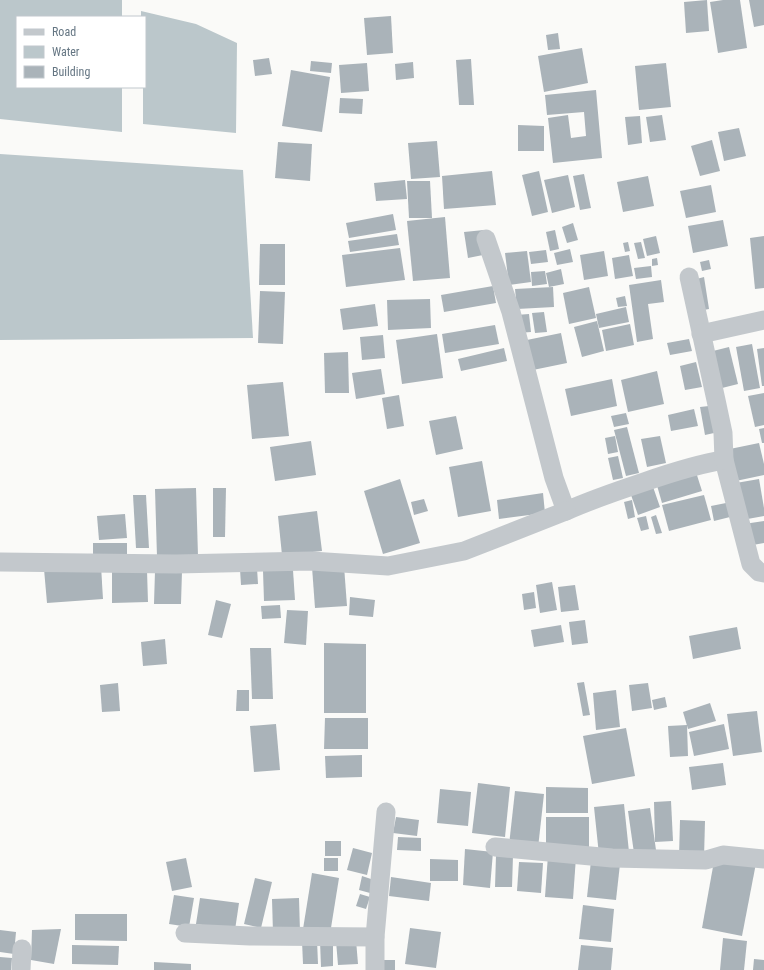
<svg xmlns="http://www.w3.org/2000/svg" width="764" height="970" font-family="'Roboto Condensed',sans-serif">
<rect width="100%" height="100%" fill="#fafaf8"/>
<g fill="#bbc7cb">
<polygon points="0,0 122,0 122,17 17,17 17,87 122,87 122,132 0,119"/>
<polygon points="141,11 196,24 237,43 236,133 143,124 143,87 145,87 145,17 141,17"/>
<polygon points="0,154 243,170 253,338 0,340"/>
</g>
<g fill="#aab3b9">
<polygon points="707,0 709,31 686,33 684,2"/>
<polygon points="723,0 740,0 747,48 718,53 710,2"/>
<polygon points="749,0 764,0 764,25 754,27"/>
<polygon points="391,16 393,53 367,55 364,18"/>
<polygon points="558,33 560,49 548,50 546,35"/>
<polygon points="582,48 588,83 544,92 538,56"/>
<polygon points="269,58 272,74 255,76 253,60"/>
<polygon points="471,59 474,105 459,105 456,60"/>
<polygon points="311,61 332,63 331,73 310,71"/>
<polygon points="413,62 414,78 396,80 395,64"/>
<polygon points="367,63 369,91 341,93 339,65"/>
<polygon points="666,63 671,107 639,110 635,66"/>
<polygon points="291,70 330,77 322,132 282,126"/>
<polygon points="596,90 602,158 553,163 548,118 568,115 571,138 586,136 584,112 547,115 545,95"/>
<polygon points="340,98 363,99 362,114 339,113"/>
<polygon points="662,115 666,140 650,142 646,117"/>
<polygon points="640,116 642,143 628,145 625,117"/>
<polygon points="518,125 544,126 544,151 518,151"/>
<polygon points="739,128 746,156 724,161 718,132"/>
<polygon points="712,140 720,171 700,176 691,146"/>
<polygon points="437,141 440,177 411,179 408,143"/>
<polygon points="278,142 312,144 310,181 275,178"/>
<polygon points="492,171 496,205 444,209 442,176"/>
<polygon points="539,171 548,212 532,216 522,175"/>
<polygon points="584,174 591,208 580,210 573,176"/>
<polygon points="568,175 575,207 552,213 544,180"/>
<polygon points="648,176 654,206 623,212 617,182"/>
<polygon points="405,180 407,199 376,201 374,183"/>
<polygon points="407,181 430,181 432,218 409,218"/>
<polygon points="711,185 716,212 686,218 680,191"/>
<polygon points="393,214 396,230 349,238 346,223"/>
<polygon points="445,217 450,278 413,281 407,221"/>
<polygon points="723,220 728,246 693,253 688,226"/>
<polygon points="573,223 578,240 567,243 562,227"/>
<polygon points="484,230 488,254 468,258 464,232"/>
<polygon points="555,230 559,249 550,251 546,232"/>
<polygon points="397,234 399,245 350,252 348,241"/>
<polygon points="656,236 660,253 647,256 643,239"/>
<polygon points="764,236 764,288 755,289 750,238"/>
<polygon points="628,242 630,251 625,252 623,243"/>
<polygon points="641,242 645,258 638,259 634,243"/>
<polygon points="260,244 285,244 285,285 259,285"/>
<polygon points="400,248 405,280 346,287 342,255"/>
<polygon points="570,249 573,262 557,265 554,253"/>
<polygon points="546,250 548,262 531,264 529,252"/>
<polygon points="527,251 531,282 509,285 505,253"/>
<polygon points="604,251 608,276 584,280 580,255"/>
<polygon points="629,255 633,276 615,279 612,258"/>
<polygon points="657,258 658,265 652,266 652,259"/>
<polygon points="709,260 711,269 702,271 700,262"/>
<polygon points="651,266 652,277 636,279 634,268"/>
<polygon points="561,269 564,284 549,287 546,273"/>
<polygon points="545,271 547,284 532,286 531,272"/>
<polygon points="704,277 709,309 698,311 693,280"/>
<polygon points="661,280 664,302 648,304 653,339 637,342 629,285"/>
<polygon points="493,286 496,303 444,312 441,295"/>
<polygon points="553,287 554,307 517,309 515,289"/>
<polygon points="589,287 596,318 569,324 563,293"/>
<polygon points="260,291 285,292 283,344 258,343"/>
<polygon points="625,296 627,306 618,307 616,298"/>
<polygon points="430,299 431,328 388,330 387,300"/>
<polygon points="375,304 378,326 343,330 340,309"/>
<polygon points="626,307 629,322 599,328 596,314"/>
<polygon points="544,312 547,332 535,333 532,313"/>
<polygon points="529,314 531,332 518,333 516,315"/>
<polygon points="597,321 604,351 582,357 574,327"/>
<polygon points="630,324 634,345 606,351 602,330"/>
<polygon points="495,325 499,344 445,353 442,334"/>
<polygon points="561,333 567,363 528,371 522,341"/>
<polygon points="437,334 443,378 402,384 396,340"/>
<polygon points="383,335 385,358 362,360 360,337"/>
<polygon points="689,339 692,351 670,355 667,343"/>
<polygon points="752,344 760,388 744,391 736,347"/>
<polygon points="729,347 738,384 718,389 709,352"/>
<polygon points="504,348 507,361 461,371 458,359"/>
<polygon points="764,348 764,386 762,386 757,349"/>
<polygon points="348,352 349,393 325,393 324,353"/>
<polygon points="696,362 702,387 685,390 680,366"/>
<polygon points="381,369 385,394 356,399 352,373"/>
<polygon points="657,371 664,404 628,412 621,380"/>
<polygon points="612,379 617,406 571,416 565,389"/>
<polygon points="283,382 289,436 252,439 247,385"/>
<polygon points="764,393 764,425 755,427 748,396"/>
<polygon points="399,395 404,426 387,429 382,398"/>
<polygon points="709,406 714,433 705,435 700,407"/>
<polygon points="694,409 698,426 671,431 668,415"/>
<polygon points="626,413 629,424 614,427 611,416"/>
<polygon points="456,416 463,449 436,455 429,421"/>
<polygon points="627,427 639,473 626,476 614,430"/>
<polygon points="764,428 764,443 762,443 759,429"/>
<polygon points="615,436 618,452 608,454 605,438"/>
<polygon points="660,436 666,463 647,467 641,439"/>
<polygon points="311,441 316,475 275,481 270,447"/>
<polygon points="759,443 764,464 764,475 731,482 725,450"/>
<polygon points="618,456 623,478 613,480 608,458"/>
<polygon points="482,461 491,511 458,517 449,467"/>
<polygon points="695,469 702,491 662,503 656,482"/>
<polygon points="400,479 420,543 383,554 364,491"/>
<polygon points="759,479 764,508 764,516 742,520 736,483"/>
<polygon points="652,484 660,507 638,515 630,492"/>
<polygon points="196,488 198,556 157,557 155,489"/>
<polygon points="213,488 226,488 225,537 213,537"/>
<polygon points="543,493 545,513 499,519 497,500"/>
<polygon points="133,495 146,495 149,548 136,548"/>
<polygon points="704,495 711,520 669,531 662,505"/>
<polygon points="424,499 428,511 414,515 411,502"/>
<polygon points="632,500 635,517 628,519 624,502"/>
<polygon points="731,502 734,516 714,521 711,506"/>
<polygon points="317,511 322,551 282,555 278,516"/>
<polygon points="125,514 127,538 99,540 97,516"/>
<polygon points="656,515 662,533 656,534 651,517"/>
<polygon points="646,516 649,529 641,531 637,518"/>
<polygon points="764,521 764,543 747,546 744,524"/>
<rect x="93" y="543" width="34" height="18"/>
<polygon points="101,566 103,599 47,603 44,569"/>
<polygon points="344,566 347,606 315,608 312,567"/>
<polygon points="257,568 258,584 241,585 240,569"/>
<polygon points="293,570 295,600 264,601 263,571"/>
<polygon points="112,571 147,571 148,602 112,603"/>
<polygon points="155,571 182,571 181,604 154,604"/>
<polygon points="552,582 557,610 540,613 536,585"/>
<polygon points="575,585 579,610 561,612 558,587"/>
<polygon points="534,592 536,608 524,610 522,594"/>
<polygon points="350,597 375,600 373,617 349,615"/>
<polygon points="216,600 231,604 222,638 208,635"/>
<polygon points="280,605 281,618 262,619 261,606"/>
<polygon points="287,610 308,611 306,645 284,643"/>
<polygon points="585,620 588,643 572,645 569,622"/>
<polygon points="561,625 564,642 534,647 531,630"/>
<polygon points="737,627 741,649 693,659 689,636"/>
<polygon points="165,639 167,664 143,666 141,642"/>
<polygon points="324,643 366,644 366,713 324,713"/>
<polygon points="250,648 271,648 273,699 252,699"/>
<polygon points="584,682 590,715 583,716 577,683"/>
<polygon points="118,683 120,711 102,712 100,685"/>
<polygon points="648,683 652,708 632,711 629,685"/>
<polygon points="237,690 249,690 249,711 236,711"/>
<polygon points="616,690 620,727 596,730 593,693"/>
<polygon points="665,697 667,707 654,710 652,700"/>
<polygon points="710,703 716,721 688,729 683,712"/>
<polygon points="757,711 762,752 733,756 727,714"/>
<polygon points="325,718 368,718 368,749 324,749"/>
<polygon points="276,724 280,770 254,772 250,726"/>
<polygon points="724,724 729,749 694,756 689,732"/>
<polygon points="687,725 688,756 670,757 668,726"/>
<polygon points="626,728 635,776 592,784 583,736"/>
<polygon points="362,755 362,777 326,778 325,756"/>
<polygon points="723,763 726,785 692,790 689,767"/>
<polygon points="478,783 510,787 505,837 472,833"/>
<polygon points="546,787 588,788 588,813 546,813"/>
<polygon points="440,789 471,792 468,826 437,823"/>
<polygon points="515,791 544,794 538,848 509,845"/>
<polygon points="671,801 673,841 655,842 654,802"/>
<polygon points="624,804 629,852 599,855 594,807"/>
<polygon points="650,808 656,850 634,853 628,811"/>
<polygon points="396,817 419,820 417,836 393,833"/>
<rect x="546" y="817" width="43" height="31"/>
<polygon points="680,820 705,821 704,858 679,857"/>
<polygon points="398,837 421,838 421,851 397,850"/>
<rect x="325" y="841" width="16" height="15"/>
<polygon points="353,848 372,853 367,875 347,870"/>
<polygon points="465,849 493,852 490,888 463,885"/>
<polygon points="716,850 757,858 742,936 702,928"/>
<polygon points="548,855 576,857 573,899 545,897"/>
<polygon points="496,856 513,856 512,887 495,887"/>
<polygon points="186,858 192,887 172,891 166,862"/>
<rect x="324" y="858" width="14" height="13"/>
<polygon points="430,859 458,860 458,881 430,881"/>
<polygon points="591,861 620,864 616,900 587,897"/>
<polygon points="519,862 543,863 541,893 517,891"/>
<polygon points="312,873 339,878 330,934 303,929"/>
<polygon points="362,876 374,880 370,893 359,890"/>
<polygon points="391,877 431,883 429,901 389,896"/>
<polygon points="255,878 272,882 261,928 244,924"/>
<polygon points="360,894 370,897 366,909 356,906"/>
<polygon points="174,895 194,898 189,927 169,924"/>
<polygon points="200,898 239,903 235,930 196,924"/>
<polygon points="299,898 300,932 273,933 272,899"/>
<polygon points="583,905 614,909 611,942 579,939"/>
<polygon points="75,914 127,914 127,941 75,940"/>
<polygon points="410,928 441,932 436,968 405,964"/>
<polygon points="61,929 54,964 31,960 32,930"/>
<polygon points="0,930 16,932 14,954 0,952"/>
<polygon points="723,938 747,941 744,970 720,970"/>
<polygon points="317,940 318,964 303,964 302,941"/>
<polygon points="333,940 333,966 321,967 320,941"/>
<polygon points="356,940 358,964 338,965 336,941"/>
<polygon points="72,945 119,946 118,965 72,964"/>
<polygon points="581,945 613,948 611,970 578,970"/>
<polygon points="0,957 12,958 11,970 0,970"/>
<polygon points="754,959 764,960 764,970 753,970"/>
<rect x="377" y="960" width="18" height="10"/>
<polygon points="154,962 191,964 191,970 154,970"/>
</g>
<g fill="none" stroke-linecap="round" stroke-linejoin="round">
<g stroke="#c3c8cc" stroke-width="19">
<path d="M 486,239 L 511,312 L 554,478 L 566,511 C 591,500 617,491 644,482 C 670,473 697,464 724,460 L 751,564 L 759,572 L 764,573"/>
<polyline points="689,277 716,400 723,433 724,460"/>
<polyline points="701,334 764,320"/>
<polyline points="0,562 176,564 311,561 388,566 464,551 566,511"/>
<polyline points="495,847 612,858 706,860 723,855 764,859"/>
<polyline points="185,933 250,936 375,937"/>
<polyline points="21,970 22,949"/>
<polyline points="375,970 375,937 386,812"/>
</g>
</g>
<rect x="16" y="16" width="130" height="72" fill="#ffffff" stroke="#c1c8cd"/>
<rect x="24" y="29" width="20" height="6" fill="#c3c8cc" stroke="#c1c8cd"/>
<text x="52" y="36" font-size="12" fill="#657683">Road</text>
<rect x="24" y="46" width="20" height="12" fill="#bbc7cb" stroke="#c1c8cd"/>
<text x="52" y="56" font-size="12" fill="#657683">Water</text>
<rect x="24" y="66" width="20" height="12" fill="#aab3b9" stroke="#c1c8cd"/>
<text x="52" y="76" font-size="12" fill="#657683">Building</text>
</svg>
